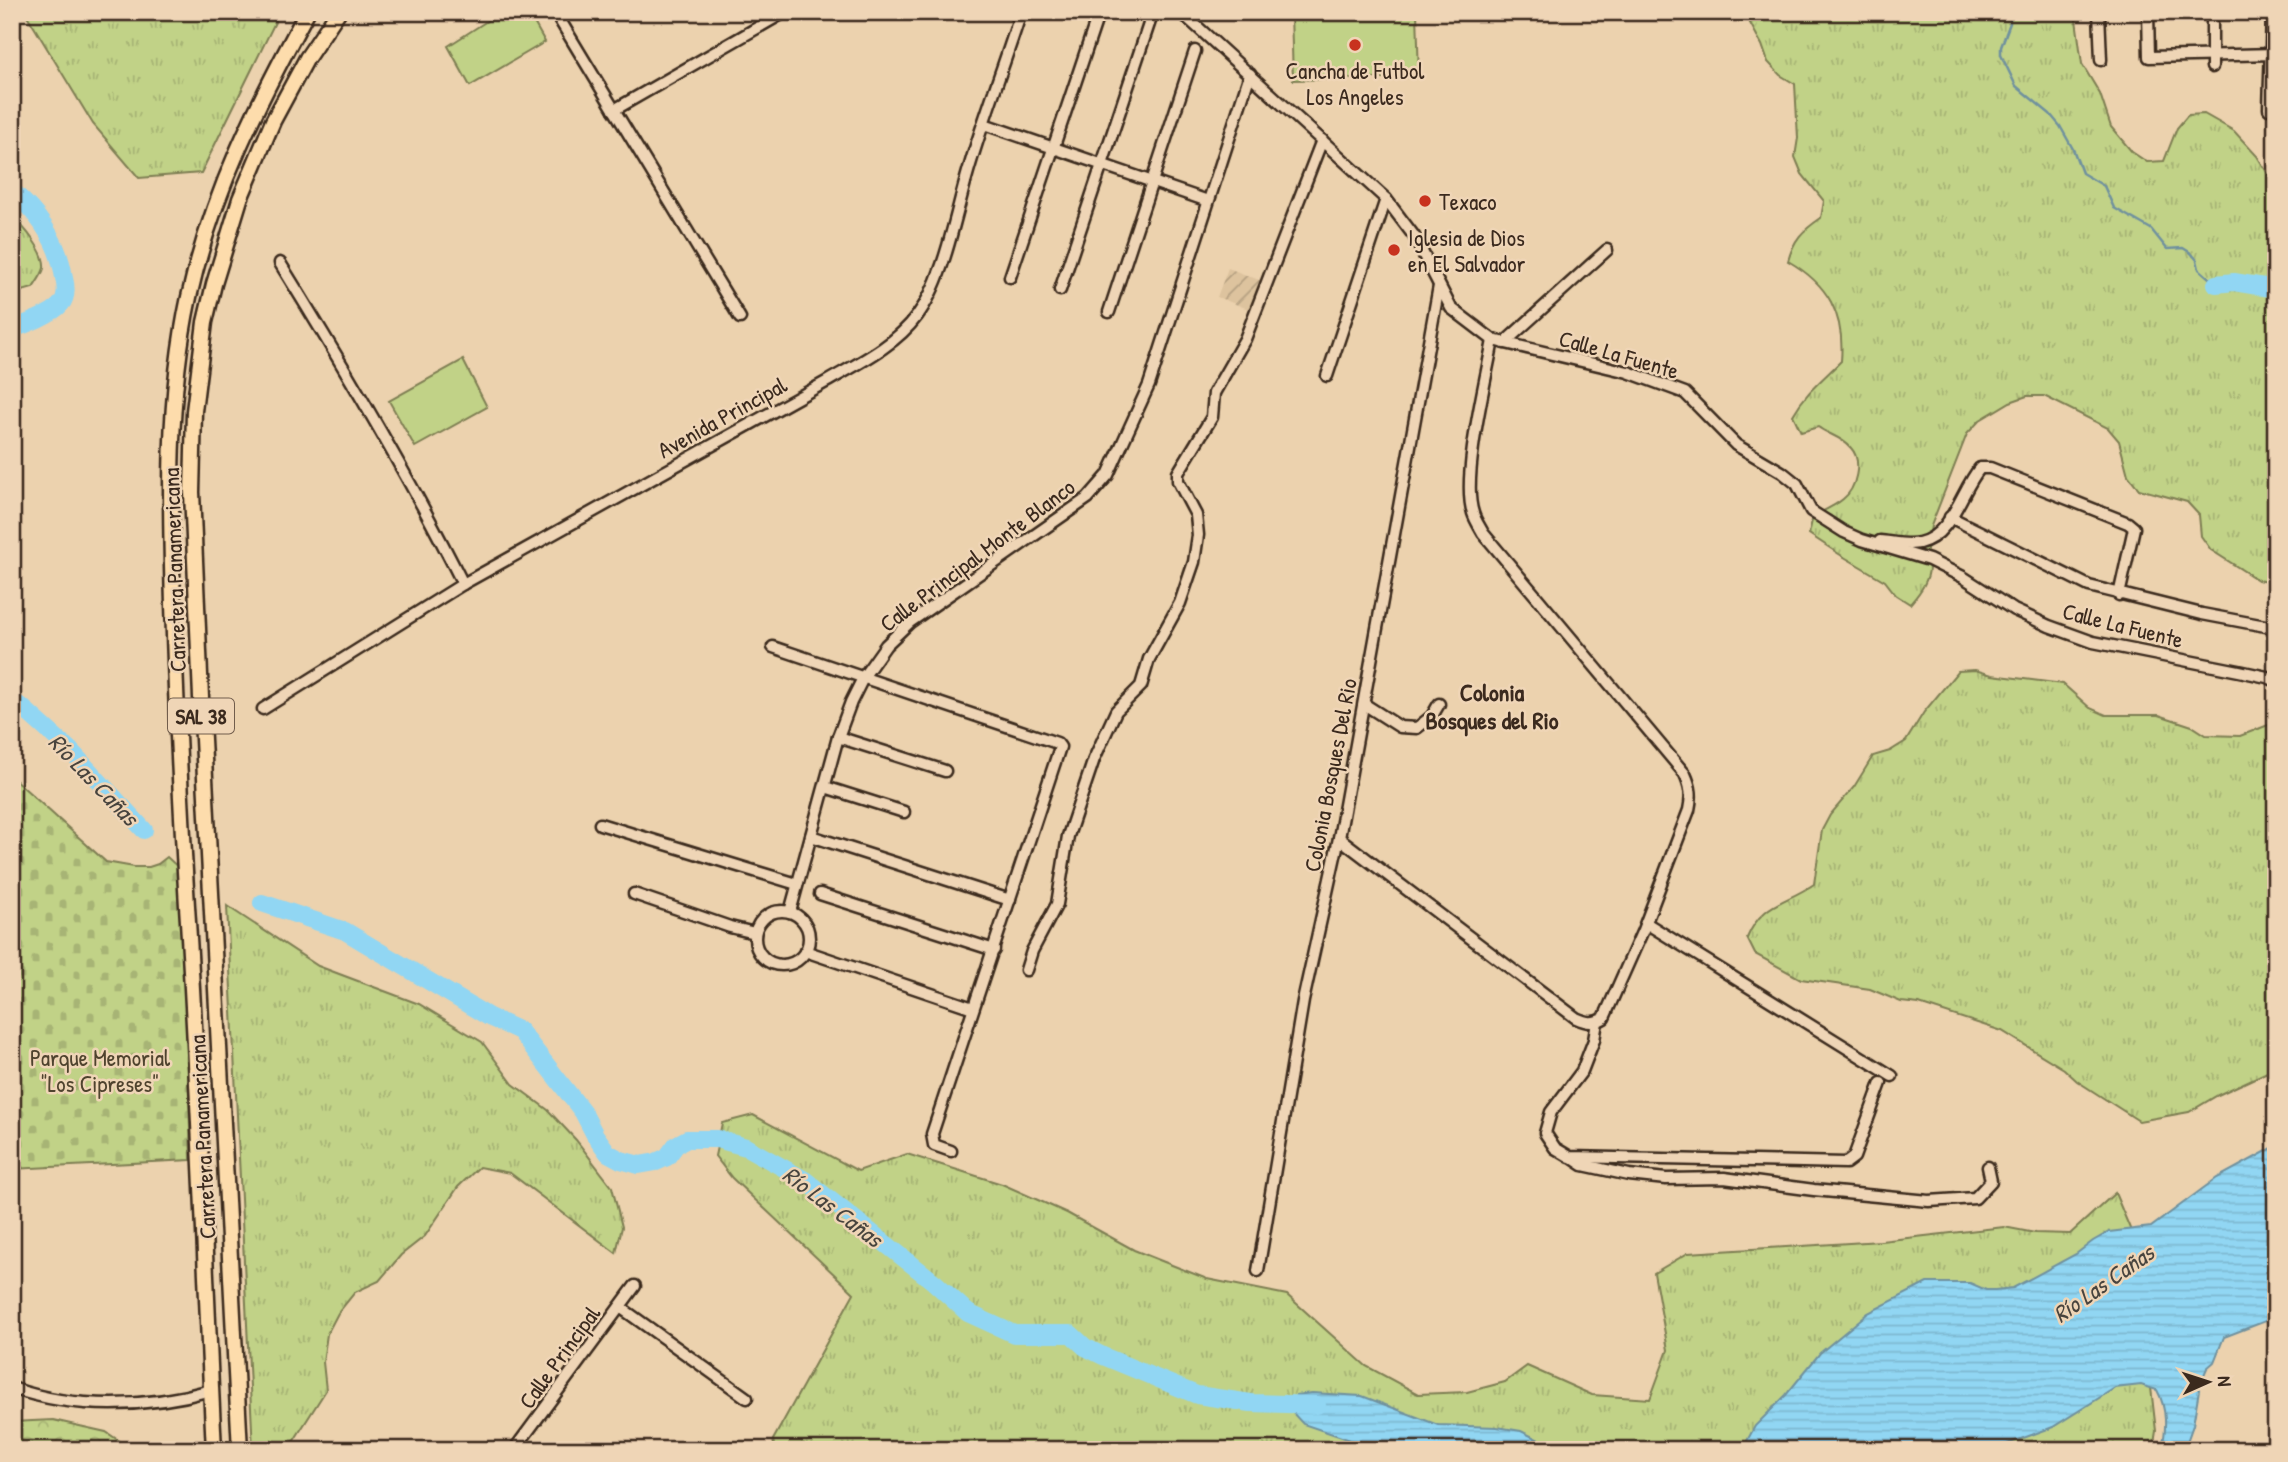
<svg xmlns="http://www.w3.org/2000/svg" width="2288" height="1462" font-family="'Patrick Hand',sans-serif">
<defs>
<pattern id="industrial-furrows" width="10" height="10" patternUnits="userSpaceOnUse" patternTransform="scale(1.75)"><rect width="10" height="10" fill="#ddc39e"/><path d="M-1 1l2-2M0 10L10 0M9 11l2-2" fill="none" stroke="#b49f80"/></pattern>
<pattern id="grass-tufts" width="24" height="20" patternUnits="userSpaceOnUse" patternTransform="scale(1.75)"><rect width="24" height="20" fill="#c1d287"/><path d="M3 7l-1-3M5 7V3M7 7l1-3M15 17l-1-3M17 17v-4M19 17l1-3" fill="none" stroke="#a7b474"/></pattern>
<pattern id="forest-crowns" width="20" height="18" patternUnits="userSpaceOnUse" patternTransform="scale(1.75)"><rect width="20" height="18" fill="#c1d287"/><path d="M2 6a3 3 0 1 1 6 0M12 15a3 3 0 1 1 6 0" fill="none" stroke="#a7b474"/></pattern>
<pattern id="cemetery-stones" width="16" height="16" patternUnits="userSpaceOnUse" patternTransform="scale(1.75)"><rect width="16" height="16" fill="#c1d287"/><path d="M2 7V4a2 2 0 0 1 4 0v3zM10 15v-3a2 2 0 0 1 4 0v3z" fill="#a7b474"/></pattern>
<pattern id="water-rules" width="6" height="5" patternUnits="userSpaceOnUse" patternTransform="scale(1.75)"><rect width="6" height="5" fill="#91d6f3"/><path d="M0 2.5h6" fill="none" stroke="#7eb8d0"/></pattern>
</defs>
<rect width="100%" height="100%" fill="#ecd2ae"/>
<filter id="ink" filterUnits="userSpaceOnUse"><feTurbulence type="fractalNoise" baseFrequency=".0143" numOctaves="2"/><feDisplacementMap in="SourceGraphic" scale="14" xChannelSelector="R" yChannelSelector="G"/><feConvolveMatrix kernelMatrix="1 2 1 2 8 2 1 2 1" color-interpolation-filters="sRGB"/></filter>
<g filter="url(#ink)">
<polygon fill="url(#industrial-furrows)" points="1228,268 1267,283 1256,312 1217,297"/>
<g fill="url(#grass-tufts)" stroke="#7e7e52" stroke-width="2">
<polygon points="25,12 280,12 201,173 139,178 93,124"/>
<path d="M 1744,12 L 2075,12 L 2082,64 L 2100,94 L 2111,127 L 2132,152 L 2147,162 L 2164,161 L 2177,128 L 2188,115 L 2204,114 L 2234,131 L 2257,156 L 2276,187 L 2276,584 L 2258,580 L 2211,550 L 2201,536 L 2199,515 L 2187,502 L 2139,489 L 2128,475 L 2119,441 L 2108,428 L 2044,396 L 2027,396 L 2010,402 L 1980,420 L 1967,434 L 1931,526 L 1926,555 C 1935,572 1921,592 1910,604 L 1896,595 L 1885,581 L 1839,554 L 1809,534 L 1813,516 C 1823,511 1835,506 1843,499 C 1856,489 1863,461 1851,448 C 1842,437 1829,435 1818,427 L 1801,432 L 1793,415 C 1806,392 1823,379 1841,361 C 1845,314 1828,284 1788,261 C 1794,239 1802,231 1821,218 L 1824,201 L 1802,174 L 1795,157 L 1798,138 L 1795,84 L 1780,75 L 1768,62 L 1762,45 Z"/>
<path d="M 12,216 C 23,226 46,252 44,268 C 43,274 36,283 33,288 L 12,294 Z"/>
<path d="M 1975,670 L 1992,675 L 2063,684 L 2090,708 L 2106,715 L 2159,715 L 2192,726 L 2206,735 L 2240,736 L 2276,722 L 2276,1068 L 2218,1095 L 2189,1112 L 2139,1121 L 2077,1081 L 2064,1069 L 2002,1031 L 1919,1004 L 1901,1002 L 1870,989 L 1801,979 L 1755,954 L 1747,938 C 1762,902 1785,904 1814,884 L 1822,830 L 1830,815 L 1854,787 L 1873,756 L 1890,751 L 1906,741 L 1924,712 L 1958,671 Z"/>
<polygon points="227,906 318,966 419,1004 482,1042 513,1084 548,1110 576,1140 612,1187 622,1227 616,1253 510,1173 479,1167 458,1187 425,1236 401,1255 379,1281 355,1292 338,1313 327,1334 323,1362 326,1390 288,1450 253,1450"/>
<polygon points="753,1115 858,1171 907,1154 1002,1184 1067,1213 1134,1250 1207,1279 1287,1295 1366,1366 1418,1394 1467,1392 1505,1382 1527,1366 1592,1395 1650,1399 1668,1350 1654,1273 1688,1253 1881,1241 2004,1227 2035,1233 2070,1234 2115,1193 2153,1283 2150,1379 2156,1431 2153,1450 775,1450 773,1440 854,1293 732,1178 715,1156 722,1123"/>
</g>
<polygon fill="url(#forest-crowns)" stroke="#7e7e52" stroke-width="2" points="53,1420 106,1432 133,1450 12,1450 12,1422"/>
<polygon fill="url(#cemetery-stones)" stroke="#7e7e52" stroke-width="2" points="12,777 106,862 134,867 149,867 158,864 167,857 182,871 191,1160 12,1169"/>
<g fill="#c1d287" stroke="#7e7e52" stroke-width="2">
<polygon points="501,12 528,12 545,42 470,86 448,46"/>
<polygon points="1291,12 1417,12 1419,77 1293,80"/>
<polygon points="463,360 487,407 415,447 389,401"/>
</g>
<g fill="url(#water-rules)" stroke="#6f919e" stroke-width="2">
<path d="M 2276,1146 L 2276,1317 L 2224,1337 L 2214,1362 L 2207,1368 L 2200,1384 L 2193,1425 L 2184,1450 L 2161,1450 C 2167,1431 2167,1408 2157,1390 L 2141,1385 L 2115,1388 L 2053,1427 L 1991,1450 L 1742,1450 L 1755,1426 L 1786,1395 L 1820,1353 L 1868,1313 L 1927,1283 L 1970,1283 L 1986,1290 L 1995,1290 L 2013,1288 L 2076,1254 L 2093,1241 L 2109,1232 L 2151,1227 L 2217,1178 Z"/>
<polygon points="1312,1393 1362,1396 1438,1425 1497,1427 1521,1431 1559,1450 1380,1450 1303,1424 1291,1411 1296,1395"/>
</g>
<g fill="none" stroke-linecap="round" stroke-linejoin="round">
<polyline stroke="#6f919e" stroke-width="2.5" points="2010,12 2010,23 2001,47 2001,55 2016,86 2050,114 2060,126 2073,149 2082,173 2104,186 2114,208 2151,229 2167,249 2183,248 2191,253 2197,260 2199,269 2216,284"/>
<g stroke="#91d6f3" stroke-width="18">
<path d="M 12,191 C 39,214 59,242 64,278 C 66,286 67,297 61,304 C 53,314 24,325 12,329"/>
<polyline points="2216,284 2234,282 2276,289"/>
<polyline points="12,701 24,709 71,751 144,830"/>
<polyline points="262,903 345,931 489,1017 520,1031 583,1112 595,1135 608,1153 621,1160 639,1165 656,1162 667,1157 676,1145 687,1139 717,1139 746,1147 805,1180 934,1282 968,1313 1014,1334 1071,1334 1085,1347 1103,1356 1197,1395 1251,1403 1317,1405"/>
</g>
<defs>
<g id="minor">
<polyline points="555,12 740,318"/>
<polyline points="1181,12 1386,199 1414,236 1451,308 1493,340 1628,372 1685,393 1736,445 1782,472 1797,484 1811,511 1844,532 1862,540 1929,560 1963,577 2014,610 2049,626 2093,642 2239,671 2267,677 2276,681"/>
<polyline points="2099,12 2101,60"/>
<polyline points="2148,12 2149,57 2276,54"/>
<polyline points="2212,67 2212,12"/>
<polyline points="2269,109 2272,12"/>
<polyline points="614,110 785,12"/>
<polyline points="984,124 1208,201"/>
<path d="M 280,263 C 345,368 408,474 463,584"/>
<polyline points="1010,277 1099,12"/>
<polyline points="1060,290 1153,12"/>
<polyline points="1109,312 1195,51"/>
<polyline points="1504,343 1607,250"/>
<polyline points="1327,376 1386,199"/>
<polyline points="1950,517 2089,586 2202,614 2276,628"/>
<path d="M 1880,541 C 1892,542 1908,546 1919,543 C 1952,536 1961,490 1980,468 L 1990,468 L 2128,523 L 2134,528 L 2119,595"/>
<polyline points="773,647 1057,743 1060,747 932,1134 934,1145 951,1151"/>
<polyline points="1364,704 1400,727 1417,728 1432,716 1439,704"/>
<path d="M 263,709 L 463,584 L 826,382 C 857,364 895,346 917,316 C 945,279 956,210 970,165 C 985,114 1005,63 1021,12"/>
<polyline points="838,737 945,771"/>
<polyline points="825,787 904,812"/>
<polyline points="600,824 797,884"/>
<polyline points="811,836 1010,900"/>
<path d="M 1339,838 L 1576,1018 C 1587,1023 1594,1024 1604,1018 L 1643,930 L 1689,810 C 1692,796 1691,787 1685,774 L 1483,533 C 1480,527 1475,520 1473,513 C 1461,478 1486,380 1493,340"/>
<polyline points="634,894 730,927 755,933"/>
<polyline points="820,894 994,950"/>
<circle cx="782" cy="938" r="27"/>
<polyline points="790,912 838,737 851,702 864,676 886,645 910,622 1088,498 1108,475 1149,385 1250,74"/>
<polyline points="1646,923 1892,1076"/>
<polyline points="805,951 973,1008"/>
<polyline points="1026,970 1032,951 1057,904 1068,836 1094,759 1116,711 1141,686 1149,659 1180,603 1194,562 1198,535 1196,515 1178,481 1178,473 1212,417 1214,393 1245,339 1322,140"/>
<polyline points="1597,1022 1594,1040 1582,1071 1551,1112 1545,1133 1555,1148 1570,1157 1846,1163 1854,1157 1881,1083"/>
<polyline points="1574,1159 1583,1165 1629,1175 1666,1179 1724,1178 1814,1190 1929,1201 1975,1198 1991,1181 1988,1167"/>
<polyline points="1258,1271 1303,1001 1339,838 1439,286"/>
<polyline points="620,1307 747,1398"/>
<path d="M 12,1388 C 75,1410 148,1408 211,1390"/>
<polyline points="514,1450 635,1286"/>
</g>
<g id="highway">
<path d="M 214,1450 C 205,1268 199,1087 187,906 C 181,805 176,705 173,604 C 170,501 167,399 189,297 C 212,193 257,104 307,12"/>
<polyline points="240,1450 202,720 192,492 194,411 205,322 214,284 240,199 273,121 307,58 338,12"/>
</g>
</defs>
<use href="#minor" stroke="#3b2a1e" stroke-width="15"/>
<use href="#highway" stroke="#3b2a1e" stroke-width="19"/>
<use href="#minor" stroke="#efd5b6" stroke-width="10"/>
<use href="#highway" stroke="#fddcac" stroke-width="14"/>
</g>
</g>
<g fill="#c8321e" stroke="#efd5b6" stroke-width="2.5">
<circle cx="1355" cy="45" r="7"/>
<circle cx="1425" cy="201" r="7"/>
<circle cx="1394" cy="250" r="7"/>
</g>
<g text-anchor="middle" dominant-baseline="central" stroke-width="5" stroke-linejoin="round" paint-order="stroke">
<rect fill="#efd5b6" stroke="#715d4c" stroke-width="2" x="168" y="698.5" width="66" height="35" rx="5"/>
<g font-size="21" font-weight="bold" fill="#3b2a1e">
<text x="201" y="716">SAL 38</text>
</g>
<g font-size="23" fill="#3b2a1e" stroke="#efd5b6" text-anchor="start">
<text x="1355" y="70" text-anchor="middle">Cancha de Futbol<tspan x="1355" dy="26">Los Angeles</tspan></text>
<text x="1439" y="201">Texaco</text>
<text x="1408" y="237">Iglesia de Dios<tspan x="1408" dy="26">en El Salvador</tspan></text>
</g>
<g font-size="23" fill="#3b2a1e" stroke="#efd5b6">
<text transform="translate(1619 354) rotate(16)">Calle La Fuente</text>
<text transform="translate(722 417) rotate(-29)">Avenida Principal</text>
<text transform="translate(977 555) rotate(-37)">Calle Principal Monte Blanco</text>
<text transform="translate(174 570) rotate(-92)">Carretera Panamericana</text>
<text transform="translate(2123 625) rotate(14)">Calle La Fuente</text>
<text transform="translate(1330 775) rotate(-79)">Colonia Bosques Del Rio</text>
<text transform="translate(202 1137) rotate(-93)">Carretera Panamericana</text>
<text transform="translate(559 1357) rotate(-54)">Calle Principal</text>
</g>
<g font-size="23" fill="#4f432e" stroke="#efd5b6">
<text x="100" y="1057">Parque Memorial<tspan x="100" dy="26">"Los Cipreses"</tspan></text>
</g>
<g font-size="24" font-weight="bold" fill="#3b2a1e" stroke="#efd5b6">
<text x="1492" y="692">Colonia<tspan x="1492" dy="28">Bosques del Rio</tspan></text>
</g>
<g font-size="24" font-style="italic" fill="#48443e" stroke="#efd5b6">
<text transform="translate(94 779) rotate(46)">Río Las Cañas</text>
<text transform="translate(833 1206) rotate(37)">Río Las Cañas</text>
<text transform="translate(2103 1283) rotate(-35)">Río Las Cañas</text>
</g>
</g>
<rect width="2288" height="1462" fill="none" stroke="#efd5b6" stroke-width="42"/>
<rect x="21" y="21" width="2246" height="1420" fill="none" stroke="#3b2a1e" stroke-width="2.5" filter="url(#ink)"/>
<g transform="translate(2208 1382) rotate(87)" stroke="#efd5b6" stroke-width="5" paint-order="stroke">
<path d="M0-5L12 26L0 18L-12 26Z" fill="#3b2a1e"/>
<text y="-10" font-size="19" font-weight="bold" text-anchor="middle" fill="#3b2a1e">N</text>
</g>
</svg>
